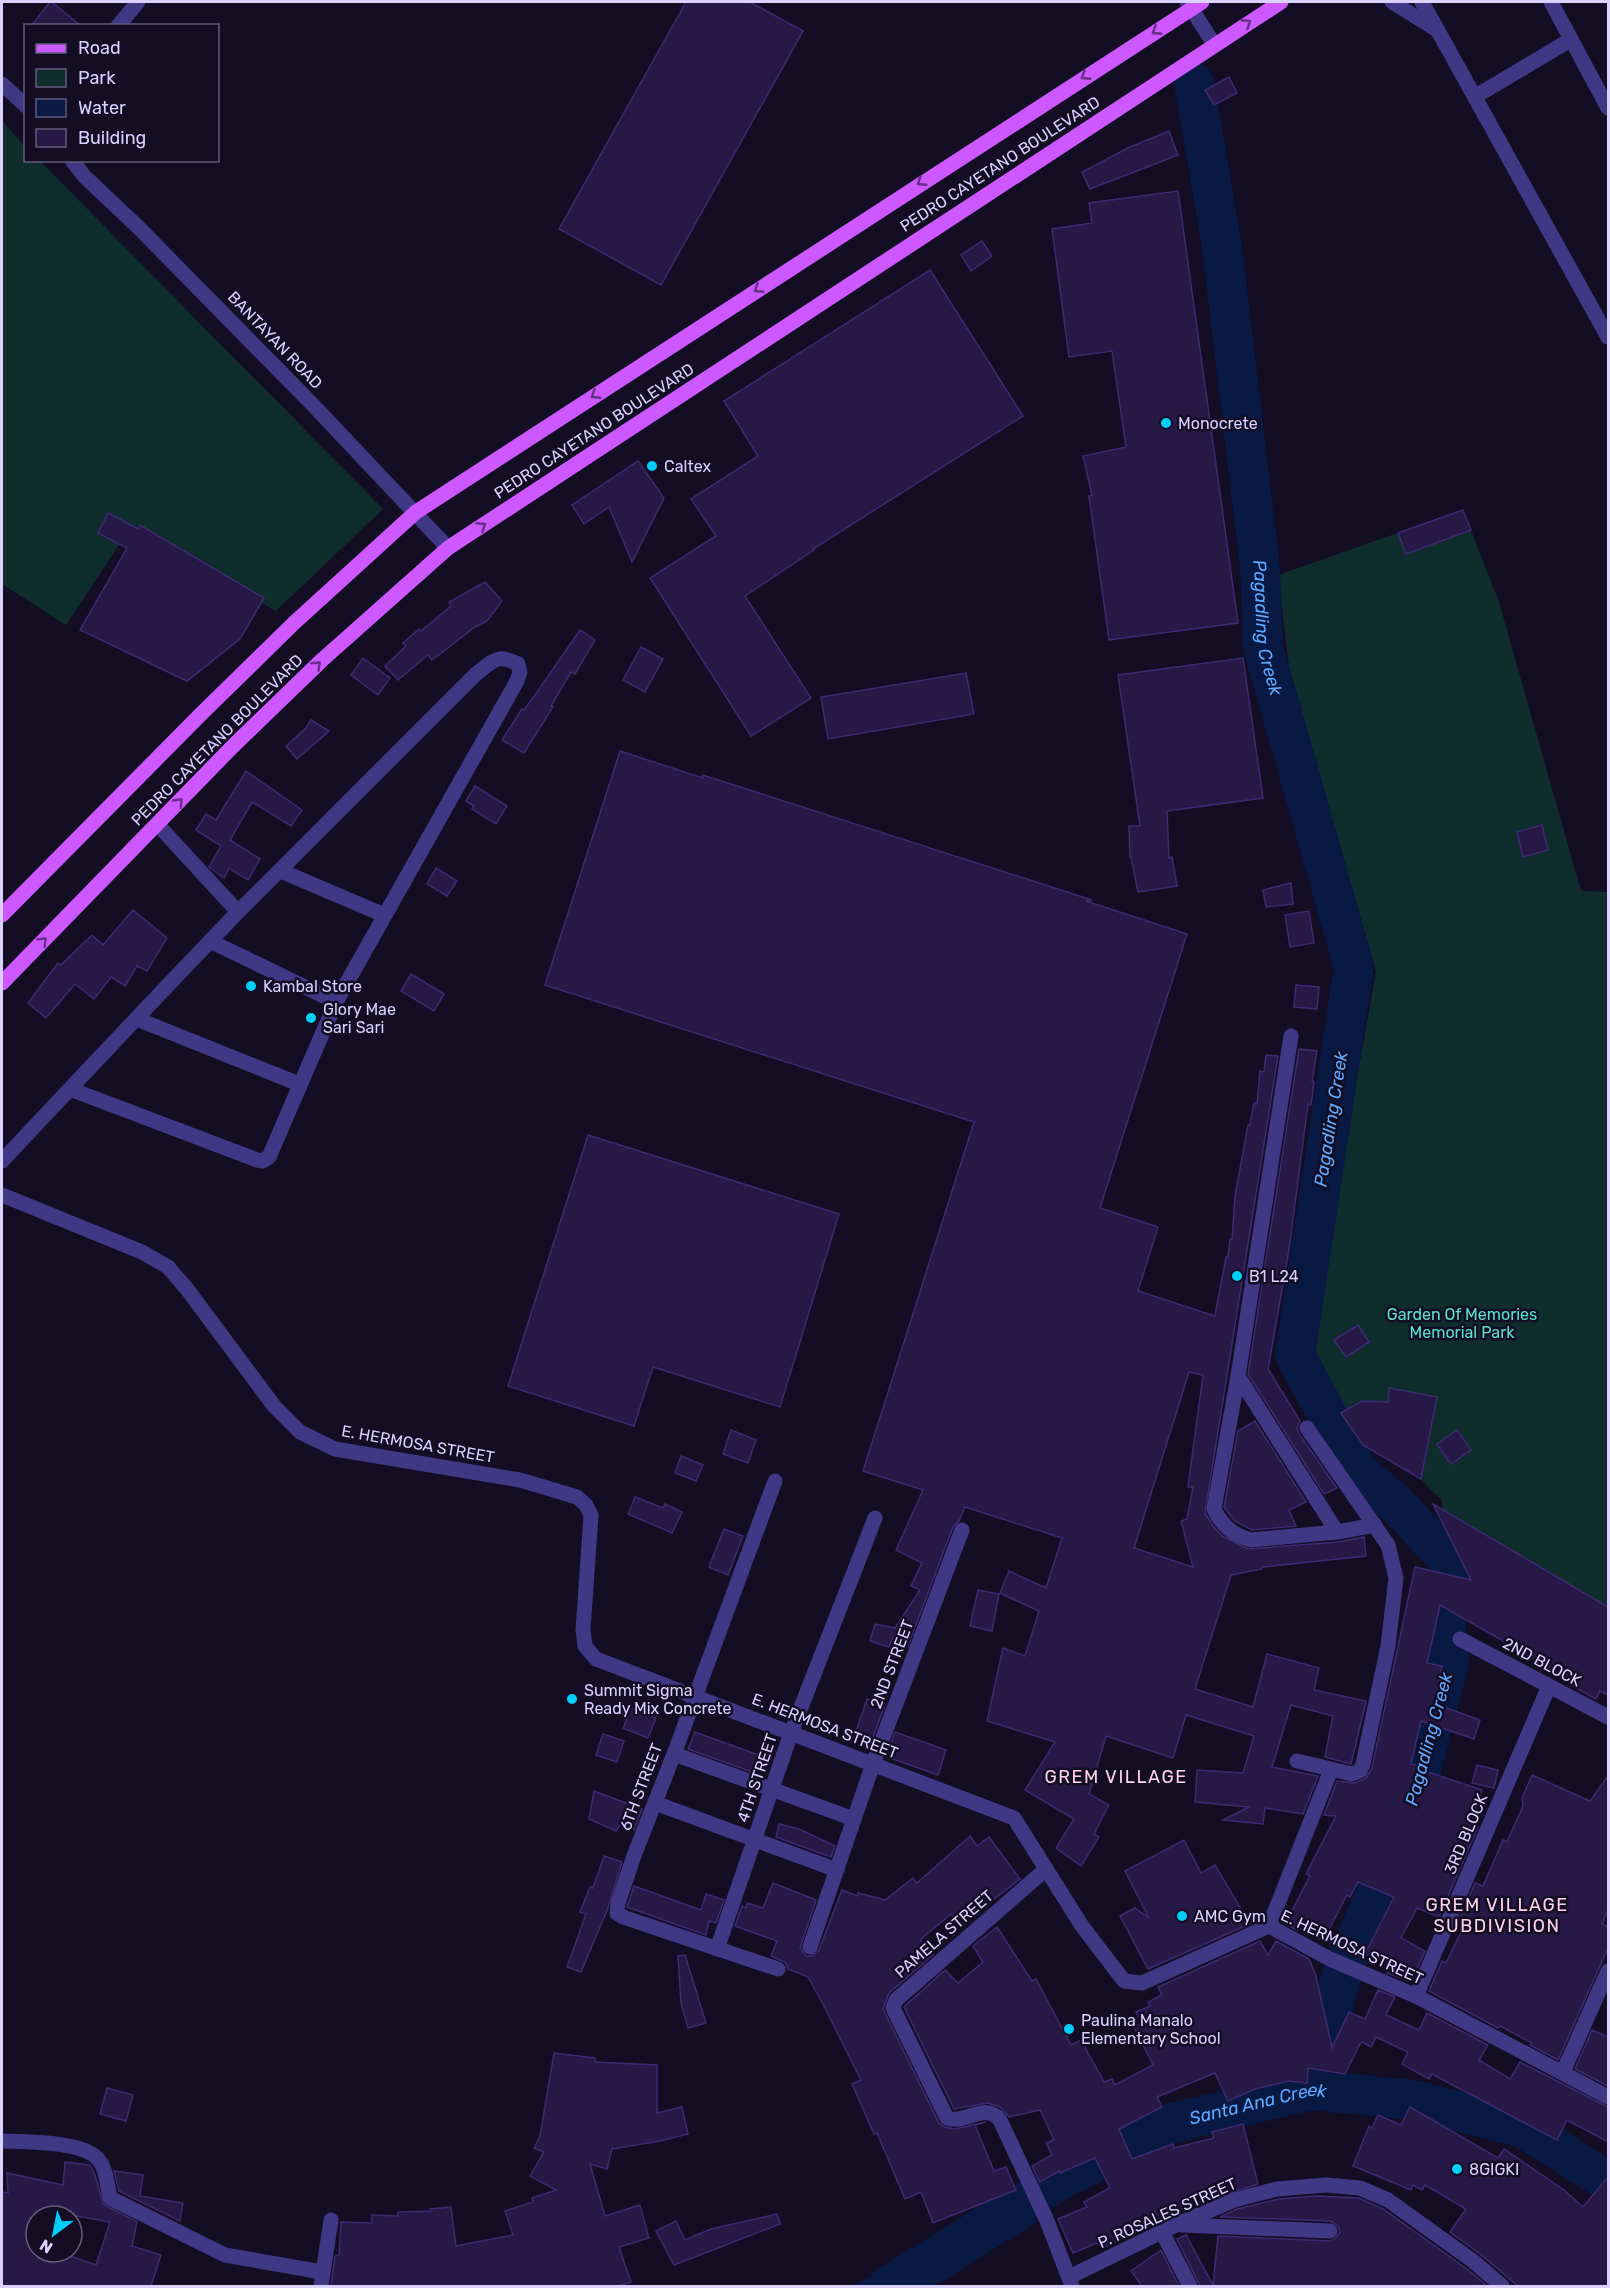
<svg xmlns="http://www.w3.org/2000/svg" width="1610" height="2288" font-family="Rubik,sans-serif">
<rect width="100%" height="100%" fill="#130e24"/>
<g fill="#102d2e">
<polygon points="2,121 25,146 26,160 40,161 383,509 276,611 130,528 66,625 2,584"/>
<polygon points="1463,510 1499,602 1581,891 1608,892 1608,1628 1459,1556 1444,1527 1442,1501 1421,1479 1363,1445 1341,1413 1310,1342 1376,971 1290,675 1278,575"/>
</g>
<polygon fill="#081943" points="1022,2194 1037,2222 935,2286 852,2286"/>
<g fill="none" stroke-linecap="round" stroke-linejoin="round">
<g stroke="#081943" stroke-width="40">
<path id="s1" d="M 1194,83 L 1222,247 L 1260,568 L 1263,647 L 1354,967 L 1295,1355 L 1357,1470 L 1396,1504 L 1455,1566 L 1444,1611 L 1449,1662 L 1406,1827 L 1344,1966 L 1311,2090"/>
<path id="s2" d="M 888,2286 L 1058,2181 L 1172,2123 L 1311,2090 L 1414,2100 L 1523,2128 L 1608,2181"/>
</g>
</g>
<g fill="#261946" stroke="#3e2a72" stroke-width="1.5" fill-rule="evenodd">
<polygon points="50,2 52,2 81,26 31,26"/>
<polygon points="686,2 750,2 803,31 661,285 559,229"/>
<polygon points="1229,77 1237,93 1214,105 1205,90"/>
<polygon points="1169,131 1178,155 1090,189 1082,172 1130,147"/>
<polygon points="1178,191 1238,623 1109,640 1089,496 1092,495 1083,456 1126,447 1112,351 1069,357 1052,229 1092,223 1089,203"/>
<polygon points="982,241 992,256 971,271 961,255"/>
<polygon points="930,270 1023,416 813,549 814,550 745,596 811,698 751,736 650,578 716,536 691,499 758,456 724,401"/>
<polygon points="638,461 664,498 632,562 609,507 584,524 572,505"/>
<polygon points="1463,510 1471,530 1406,554 1398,533"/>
<polygon points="108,513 138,529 140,525 264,598 240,639 187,681 80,630 127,548 98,533"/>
<polygon points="485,582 502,601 487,621 475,627 432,660 428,655 398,680 385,666 406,646 403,643 419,629 421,631 451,606 449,602"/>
<polygon points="580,630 595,640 575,674 571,672 551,706 553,707 524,753 502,740 522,709 524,710 535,695"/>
<polygon points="641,647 663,659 645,692 623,680"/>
<polygon points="363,658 390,678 378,695 351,675"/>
<polygon points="1243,658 1263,798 1167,811 1169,858 1172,857 1177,886 1138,892 1131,857 1130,857 1129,826 1140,826 1118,675"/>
<polygon points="966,673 974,714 828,739 821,697"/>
<polygon points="311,720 329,731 297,759 286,746 306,728"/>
<path d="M 620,751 L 703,778 L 703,775 L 1092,900 L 1086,901 L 1187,934 L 1100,1208 L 1158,1227 L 1138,1291 L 1215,1316 L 1226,1257 L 1228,1257 L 1230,1239 L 1232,1239 L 1235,1196 L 1248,1125 L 1250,1125 L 1254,1103 L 1257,1104 L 1260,1071 L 1264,1072 L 1266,1055 L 1278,1056 L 1205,1513 L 1213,1526 L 1222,1536 L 1248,1549 L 1338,1542 L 1364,1537 L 1366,1556 L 1262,1567 L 1262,1569 L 1231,1575 L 1195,1689 L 1253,1707 L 1267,1654 L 1319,1668 L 1314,1690 L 1366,1701 L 1351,1764 L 1325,1757 L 1333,1716 L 1291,1705 L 1272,1767 L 1318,1776 L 1303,1814 L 1265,1808 L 1263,1824 L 1223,1820 L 1249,1807 L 1195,1802 L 1197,1770 L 1243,1773 L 1254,1736 L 1186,1715 L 1173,1758 L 1106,1736 L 1089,1794 L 1109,1805 L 1094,1834 L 1099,1837 L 1081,1866 L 1056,1848 L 1074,1819 L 1025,1790 L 1055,1742 L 987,1721 L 1003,1648 L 1025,1656 L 1039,1611 L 1000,1593 L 1009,1571 L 1046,1588 L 1062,1538 L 965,1507 L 959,1521 L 953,1527 L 908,1646 L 893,1637 L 889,1647 L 870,1641 L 875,1624 L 895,1628 L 920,1590 L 911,1586 L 922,1563 L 896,1550 L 923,1490 L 863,1471 L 974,1122 L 545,985 ZM 1189,1372 L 1203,1375 L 1188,1487 L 1193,1487 L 1187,1519 L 1181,1521 L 1193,1567 L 1134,1548 Z"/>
<polygon points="246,771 302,810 291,826 252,802 230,840 260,859 248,880 229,868 224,878 209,867 221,846 196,830 206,814 216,820"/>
<polygon points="475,786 507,806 496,824 472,809 474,806 466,801"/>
<polygon points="1542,825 1548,850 1523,857 1517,832"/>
<polygon points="436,868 457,881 447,896 427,884"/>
<polygon points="1291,883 1293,904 1266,907 1263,890"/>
<polygon points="133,910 167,938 147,971 137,966 125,986 111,977 94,999 75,984 46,1018 28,1003 58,963 61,965 92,935 103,945"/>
<polygon points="1309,911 1314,943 1290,947 1285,915"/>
<polygon points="411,974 444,994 434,1011 401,991"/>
<polygon points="1296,985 1319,987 1317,1009 1294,1007"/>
<polygon points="1299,1049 1317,1051 1312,1081 1314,1082 1311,1105 1308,1104 1289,1250 1268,1369 1300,1421 1297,1428 1299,1434 1337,1488 1324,1494 1248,1374"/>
<polygon points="588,1135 839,1214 780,1407 653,1367 634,1426 508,1386"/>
<polygon points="1358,1325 1369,1342 1346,1357 1334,1340"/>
<polygon points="1389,1388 1437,1397 1421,1479 1363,1445 1341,1413 1362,1401 1388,1402"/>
<polygon points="1255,1421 1306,1502 1289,1510 1296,1526 1252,1530 1235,1521 1224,1507 1238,1431"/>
<polygon points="731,1430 756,1440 748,1463 723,1454"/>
<polygon points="1457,1430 1471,1450 1451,1464 1437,1444"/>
<polygon points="681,1456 703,1465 696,1481 675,1473"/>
<polygon points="635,1497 663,1508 665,1504 682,1512 672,1533 628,1514"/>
<polygon points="1433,1504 1608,1607 1608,1695 1600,1691 1596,1699 1572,1686 1574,1681 1440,1605 1427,1663 1442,1666 1435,1704 1480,1720 1474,1739 1421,1721 1411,1764 1417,1765 1416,1768 1482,1790 1471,1824 1478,1827 1439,1917 1417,1908 1401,1938 1425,1951 1411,1982 1387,1973 1389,1967 1365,1954 1394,1897 1358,1882 1350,1897 1347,1895 1323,1941 1295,1926 1297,1930 1285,1924 1310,1876 1306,1874 1336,1816 1324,1815 1337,1781 1355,1783 1366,1778 1372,1768 1415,1567 1471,1580"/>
<polygon points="724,1529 743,1536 728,1575 709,1567"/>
<polygon points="978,1590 999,1594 992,1631 970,1626"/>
<polygon points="867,1699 885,1705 869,1748 852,1743"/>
<polygon points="631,1708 656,1718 648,1738 623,1728"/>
<polygon points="695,1732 761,1756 755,1773 688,1749"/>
<polygon points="895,1732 946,1750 938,1775 890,1758 891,1756 887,1755"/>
<polygon points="603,1734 624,1741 617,1762 596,1755"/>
<polygon points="1477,1765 1498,1770 1494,1788 1472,1783"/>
<polygon points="1532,1775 1590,1801 1608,1776 1608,1910 1602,1924 1608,1927 1608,1948 1558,2060 1530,2045 1532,2043 1500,2026 1498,2028 1429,1991 1442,1961 1446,1963 1463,1928 1457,1925 1475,1883 1483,1886 1503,1840 1507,1842 1523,1806 1522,1798"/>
<polygon points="594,1791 642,1809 634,1830 620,1825 616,1831 589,1819"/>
<polygon points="779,1824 799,1829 835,1846 831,1857 776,1837"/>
<polygon points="970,1836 977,1846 989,1837 1020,1879 961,1925 951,1914 920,1940 933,1955 889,1993 883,2009 939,2123 945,2127 955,2129 986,2122 975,2125 994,2171 1006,2167 1016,2190 933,2223 921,2192 905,2199 877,2133 874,2134 852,2084 861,2080 823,2004 808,1977 788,1969 785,1962 771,1956 777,1941 735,1926 742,1906 746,1908 747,1903 763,1908 773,1883 816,1900 800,1948 806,1956 812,1956 819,1950 842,1890 857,1896 858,1893 885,1900 913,1878 917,1883"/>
<polygon points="1184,1840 1201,1873 1215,1865 1250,1924 1148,1969 1120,1916 1135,1908 1149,1918 1125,1871"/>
<polygon points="604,1856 622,1862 608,1908 581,1972 567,1967 586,1914 580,1912 590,1887 593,1888"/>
<polygon points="634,1886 701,1910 706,1894 724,1900 716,1923 709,1921 706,1935 627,1907"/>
<polygon points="997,1927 1032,1981 1036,1979 1071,2045 1081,2040 1104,2082 1112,2079 1115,2085 1153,2065 1134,2027 1142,2023 1136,2012 1150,2006 1148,2002 1162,1995 1158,1987 1260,1941 1268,1955 1276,1941 1309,1959 1316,1976 1332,2048 1349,2012 1365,2019 1378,1990 1395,1997 1386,2015 1419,2030 1427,2013 1488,2045 1479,2060 1510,2079 1520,2062 1608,2107 1608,2142 1567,2120 1557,2140 1432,2074 1429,2079 1402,2064 1408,2052 1376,2037 1371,2047 1362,2042 1360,2044 1345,2074 1308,2068 1307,2083 1289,2081 1255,2089 1228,2101 1215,2073 1157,2097 1162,2107 1119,2129 1132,2159 1173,2144 1174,2148 1214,2138 1212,2132 1243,2124 1258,2184 1214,2198 1212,2193 1107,2246 1104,2240 1073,2253 1058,2219 1087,2207 1084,2202 1110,2188 1095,2158 1060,2173 1059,2171 1040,2182 1032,2166 1052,2155 1046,2143 1054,2140 1040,2110 1009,2117 1000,2107 988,2103 954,2109 904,2007 945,1970 958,1983 983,1962 973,1946"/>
<polygon points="685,1955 706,2023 688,2028 681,2003 678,1956"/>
<polygon points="1592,2030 1608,2037 1608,2086 1575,2069"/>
<polygon points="554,2053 595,2058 595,2062 657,2065 657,2113 682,2107 688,2134 660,2141 612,2149 607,2169 590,2164 605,2216 640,2205 649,2238 619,2247 631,2282 619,2286 331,2286 335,2256 339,2255 341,2222 372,2223 372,2215 398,2216 398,2212 431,2211 430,2209 451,2207 456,2246 513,2235 505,2211 533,2202 532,2198 556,2190 530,2176 544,2152 534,2148 540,2136"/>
<polygon points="107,2088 133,2095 126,2121 100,2114"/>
<polygon points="1410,2107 1498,2158 1504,2149 1564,2190 1583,2207 1608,2177 1608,2286 1518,2286 1479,2253 1450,2232 1466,2209 1425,2185 1422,2190 1413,2185 1411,2190 1353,2166 1369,2126 1372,2128 1378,2115 1401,2125"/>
<path d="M 65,2162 L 90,2165 L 95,2175 L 103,2204 L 137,2222 L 132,2246 L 161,2255 L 151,2286 L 2,2286 L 2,2192 L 8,2193 L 7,2173 L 63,2185 ZM 44,2210 L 110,2222 L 96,2265 L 59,2252 L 36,2252 L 36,2216 L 42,2216 Z"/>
<polygon points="114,2171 143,2175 140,2196 183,2203 180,2221 119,2191"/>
<polygon points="1316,2196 1359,2198 1383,2209 1467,2269 1485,2284 1483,2286 1200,2286 1177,2239 1186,2235 1213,2285 1218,2236 1330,2241 1335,2239 1340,2232 1338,2226 1330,2221 1220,2217 1237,2209 1279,2199"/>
<polygon points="777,2214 780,2224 674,2265 656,2231 676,2221 685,2240 711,2229"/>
<polygon points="1161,2250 1179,2286 1142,2286 1131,2271"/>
</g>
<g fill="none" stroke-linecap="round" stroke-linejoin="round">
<g stroke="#403785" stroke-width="15">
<polyline points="1187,2 1214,44"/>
<polyline points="1392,2 1437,30"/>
<polyline points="1422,2 1608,337"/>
<polyline points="1551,2 1608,108"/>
<polyline points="118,26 138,2"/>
<polyline points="2,84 26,106"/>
<polyline points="1476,96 1570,40"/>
<polyline points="72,160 84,176 138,227 314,406 448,548"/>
<polyline points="158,825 238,912"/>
<polyline points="281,871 384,915"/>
<polyline points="210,941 336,1002"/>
<polyline points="137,1019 299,1084"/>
<path d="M 1291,1036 L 1238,1376 L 1214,1509 C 1222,1526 1233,1535 1251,1540 L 1337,1532 L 1375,1525"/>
<path d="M 2,1161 C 80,1078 159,994 238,912 L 476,674 C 493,661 497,653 518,664 L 520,672 L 517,681 L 336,1002 L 269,1157 L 263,1161 L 257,1160 L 70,1089"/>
<polyline points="2,1195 142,1252 168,1267 187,1289 274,1406 300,1432 335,1449 520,1480 577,1497 586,1505 591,1515 583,1630 585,1646 596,1659 1014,1818 1082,1926 1124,1981 1142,1983 1269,1926"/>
<polyline points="1238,1376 1337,1532"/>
<polyline points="775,1481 674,1754 635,1853 618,1903 617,1913 623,1917 778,1969"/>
<polyline points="1460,1639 1608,1717"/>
<polyline points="674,1754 854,1819"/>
<polyline points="1297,1761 1352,1774 1360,1771 1363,1764 1388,1646 1396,1578 1388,1545 1307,1428"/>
<polyline points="655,1803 837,1870"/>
<path d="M 1045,1870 L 896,2000 L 893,2008 L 947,2118 C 965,2125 985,2101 1000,2120 L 1047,2221 L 1072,2286"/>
<polyline points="1269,1926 1330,1959 1416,1996 1608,2097"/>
<polyline points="1269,1926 1331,1770"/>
<polyline points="810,1947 873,1764 962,1530"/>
<polyline points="717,1949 791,1733 875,1518"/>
<polyline points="1416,1996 1549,1686"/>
<polyline points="1563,2072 1608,1971"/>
<path d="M 2,2141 C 25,2142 80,2141 97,2158 C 107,2168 107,2186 110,2198 L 225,2255 L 322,2272"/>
<polyline points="1182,2225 1330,2231"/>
<polyline points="1162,2232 1190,2286"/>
<polyline points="1069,2277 1176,2225 1234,2200 1277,2189 1326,2185 1360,2188 1388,2200 1473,2261 1502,2286"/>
<polyline points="321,2286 331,2220"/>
</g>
<g stroke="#ce58ff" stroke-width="15">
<polyline points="2,915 201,714 294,623 416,512 1202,2"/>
<polyline points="2,983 233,746 322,660 448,548 1281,2"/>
</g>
</g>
<defs><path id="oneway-chevron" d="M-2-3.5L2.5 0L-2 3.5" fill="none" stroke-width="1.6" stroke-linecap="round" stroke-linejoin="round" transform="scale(1.5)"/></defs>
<g stroke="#672f87">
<use href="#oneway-chevron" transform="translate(1247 23) rotate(-33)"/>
<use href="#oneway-chevron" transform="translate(1156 31) rotate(147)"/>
<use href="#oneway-chevron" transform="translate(1085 76) rotate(147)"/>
<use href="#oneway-chevron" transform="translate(921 182) rotate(147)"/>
<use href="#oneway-chevron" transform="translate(758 289) rotate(147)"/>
<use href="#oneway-chevron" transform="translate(595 395) rotate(147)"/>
<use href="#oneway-chevron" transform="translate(482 526) rotate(-33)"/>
<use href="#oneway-chevron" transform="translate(317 665) rotate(-43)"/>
<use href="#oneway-chevron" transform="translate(179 802) rotate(-46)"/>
<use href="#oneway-chevron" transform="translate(43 941) rotate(-45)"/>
</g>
<g fill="#00cffc" stroke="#130e24" stroke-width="2">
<circle cx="1166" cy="423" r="6"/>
<circle cx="652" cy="466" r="6"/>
<circle cx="251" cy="986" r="6"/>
<circle cx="311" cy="1018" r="6"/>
<circle cx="1237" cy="1276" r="6"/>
<circle cx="572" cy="1699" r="6"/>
<circle cx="1182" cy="1916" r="6"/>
<circle cx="1069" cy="2029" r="6"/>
<circle cx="1457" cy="2169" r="6"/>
</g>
<g text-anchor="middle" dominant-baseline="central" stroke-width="5" stroke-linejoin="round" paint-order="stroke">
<g font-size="16" fill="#dad1ff" stroke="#130e24">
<text transform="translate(1000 164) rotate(-33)">PEDRO CAYETANO BOULEVARD</text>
<text transform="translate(275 340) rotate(46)">BANTAYAN ROAD</text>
<text transform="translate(594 431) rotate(-33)">PEDRO CAYETANO BOULEVARD</text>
<text transform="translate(217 740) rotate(-45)">PEDRO CAYETANO BOULEVARD</text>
<text transform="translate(418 1444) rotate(10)">E. HERMOSA STREET</text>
<text transform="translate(1542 1662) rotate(28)">2ND BLOCK</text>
<text transform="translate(892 1664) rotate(-69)">2ND STREET</text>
<text transform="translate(825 1726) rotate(21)">E. HERMOSA STREET</text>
<text transform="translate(757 1778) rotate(-71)">4TH STREET</text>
<text transform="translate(641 1787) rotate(-69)">6TH STREET</text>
<text transform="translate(1466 1834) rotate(-67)">3RD BLOCK</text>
<text transform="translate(944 1934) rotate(-41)">PAMELA STREET</text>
<text transform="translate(1352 1947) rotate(25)">E. HERMOSA STREET</text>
<text transform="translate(1167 2213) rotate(-24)">P. ROSALES STREET</text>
</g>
<g font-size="16" fill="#dad1ff" stroke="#130e24" text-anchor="start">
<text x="1178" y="423">Monocrete</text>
<text x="664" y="466">Caltex</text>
<text x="263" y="986">Kambal Store</text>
<text x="323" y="1009">Glory Mae<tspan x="323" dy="18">Sari Sari</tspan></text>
<text x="1249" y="1276">B1 L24</text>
<text x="584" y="1690">Summit Sigma<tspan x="584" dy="18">Ready Mix Concrete</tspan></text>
<text x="1194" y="1916">AMC Gym</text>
<text x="1081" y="2020">Paulina Manalo<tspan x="1081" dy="18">Elementary School</tspan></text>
<text x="1469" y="2169">8GIGKI</text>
</g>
<g font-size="16" fill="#59e3cb" stroke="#130e24">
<text x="1462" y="1314">Garden Of Memories<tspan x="1462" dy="18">Memorial Park</tspan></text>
</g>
<g font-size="18" font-style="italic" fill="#5fa8ff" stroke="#130e24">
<text stroke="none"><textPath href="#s1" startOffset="550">Pagadling Creek</textPath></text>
<text transform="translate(1331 1119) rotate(-81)">Pagadling Creek</text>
<text transform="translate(1429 1739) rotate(-75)">Pagadling Creek</text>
<text stroke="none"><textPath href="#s2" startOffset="416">Santa Ana Creek</textPath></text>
</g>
<g font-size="18" letter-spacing="1.5" fill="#ffd3eb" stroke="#130e24">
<text x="1116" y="1777">GREM VILLAGE</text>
<text x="1497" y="1905">GREM VILLAGE<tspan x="1497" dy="21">SUBDIVISION</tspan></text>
</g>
</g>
<rect width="1610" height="2288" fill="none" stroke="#dad1ff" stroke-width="6"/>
<rect x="24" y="24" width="195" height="138" fill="#130e24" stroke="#635c7c" stroke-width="1.5"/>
<rect x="36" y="44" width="30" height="9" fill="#ce58ff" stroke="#635c7c" stroke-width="1.5"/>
<text x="78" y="54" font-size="18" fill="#dad1ff">Road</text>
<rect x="36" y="69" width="30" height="18" fill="#102d2e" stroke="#635c7c" stroke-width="1.5"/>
<text x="78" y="84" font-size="18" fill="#dad1ff">Park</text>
<rect x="36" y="99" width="30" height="18" fill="#081943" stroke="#635c7c" stroke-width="1.5"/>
<text x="78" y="114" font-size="18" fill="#dad1ff">Water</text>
<rect x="36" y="129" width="30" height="18" fill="#261946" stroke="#635c7c" stroke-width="1.5"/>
<text x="78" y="144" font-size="18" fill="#dad1ff">Building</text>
<g transform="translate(54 2234) rotate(212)"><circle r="28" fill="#130e24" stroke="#635c7c" stroke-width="1.5"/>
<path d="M0-4.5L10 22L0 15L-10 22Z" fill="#00cffc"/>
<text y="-9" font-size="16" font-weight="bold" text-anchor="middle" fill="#dad1ff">N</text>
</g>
</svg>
